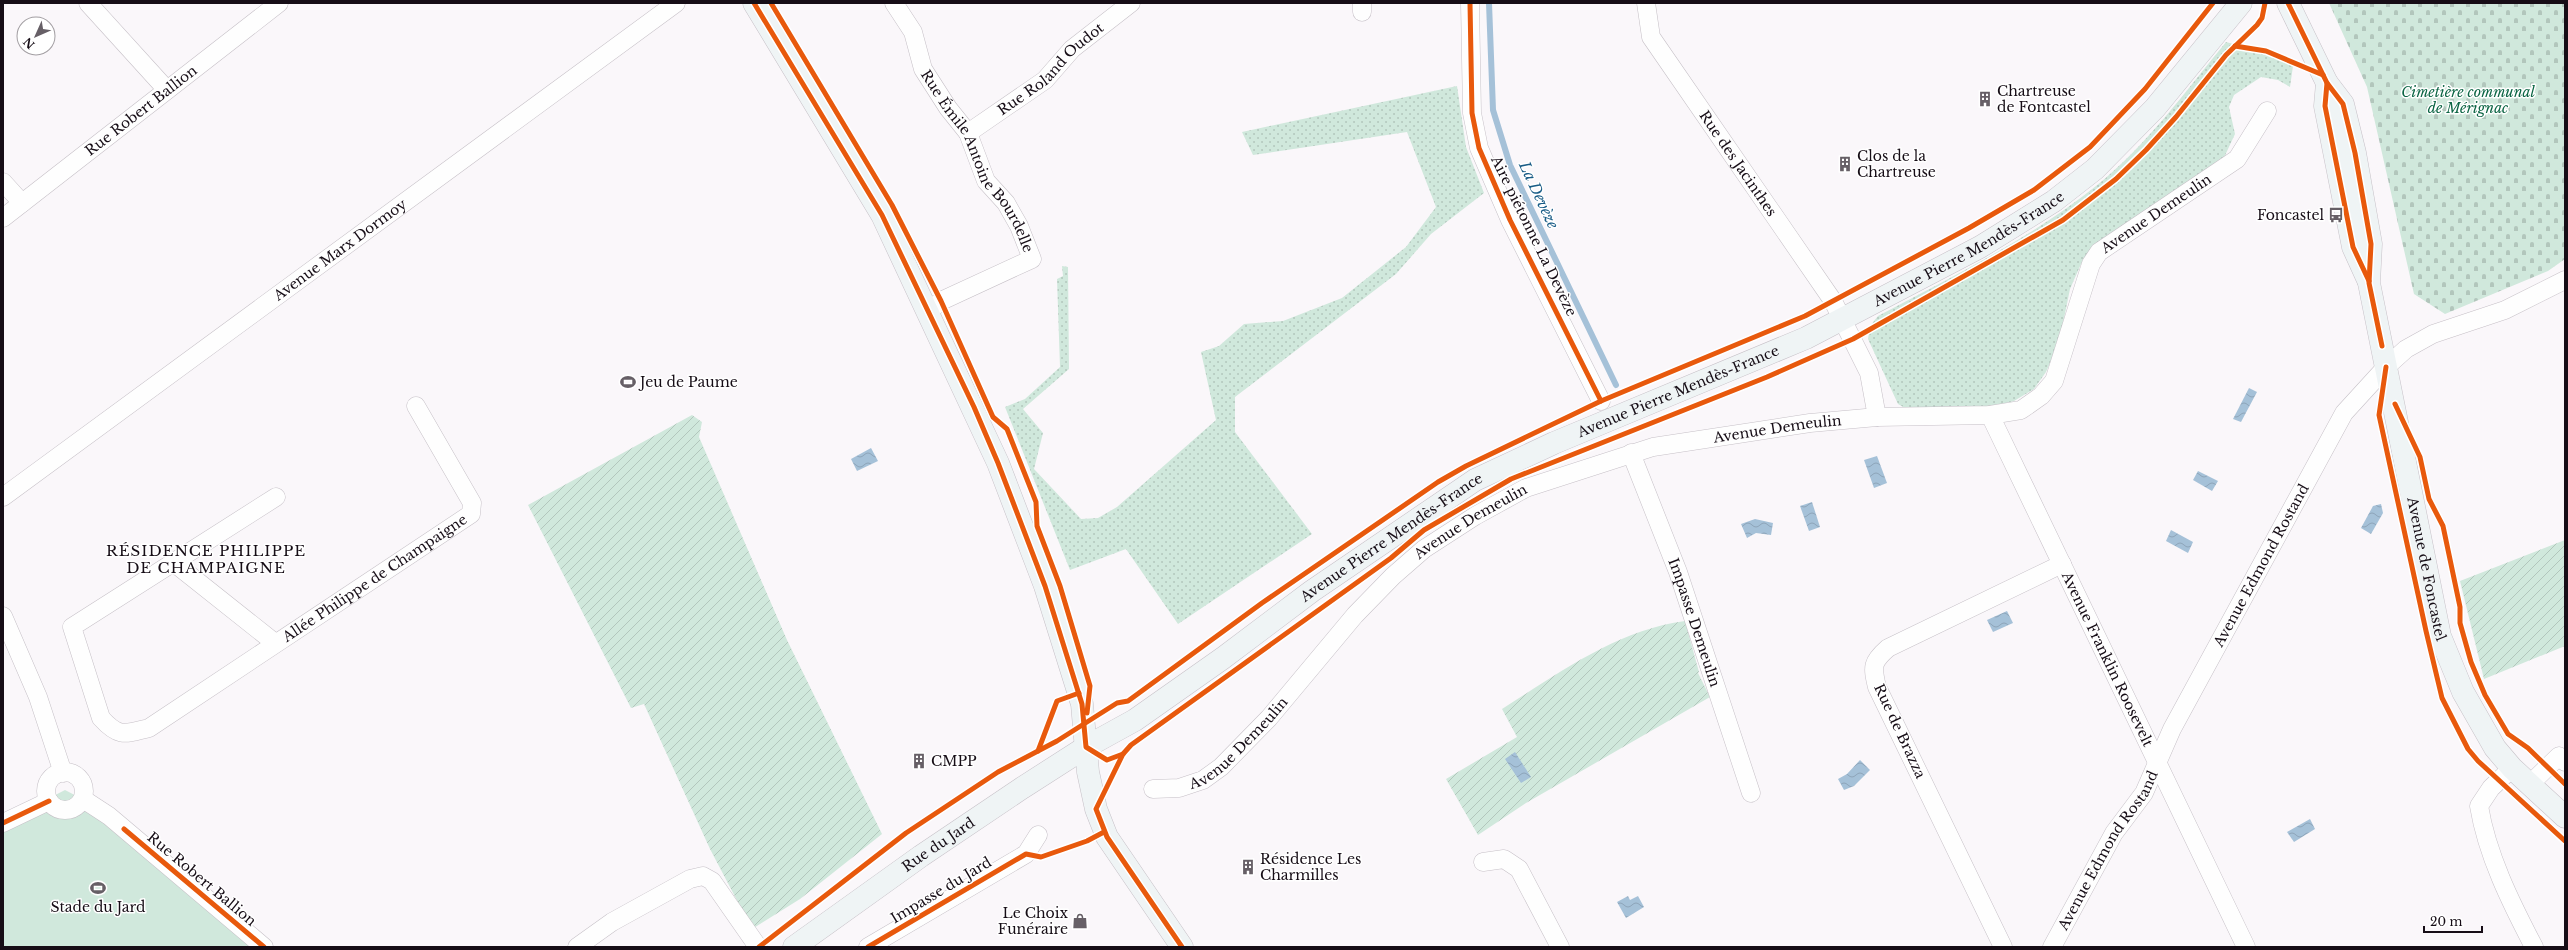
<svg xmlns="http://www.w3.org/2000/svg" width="2568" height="950" font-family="'Libre Baskerville',serif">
<defs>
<pattern id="grass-dots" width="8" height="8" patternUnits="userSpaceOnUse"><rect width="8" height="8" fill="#d0e8dc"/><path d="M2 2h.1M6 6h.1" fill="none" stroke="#b2c6bc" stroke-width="1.8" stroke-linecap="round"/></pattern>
<pattern id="cemetery-stones" width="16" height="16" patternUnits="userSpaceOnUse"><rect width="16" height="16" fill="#d0e8dc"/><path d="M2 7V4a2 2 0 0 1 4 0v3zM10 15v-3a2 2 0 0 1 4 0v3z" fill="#b2c6bc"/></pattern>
<pattern id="garden-furrows" width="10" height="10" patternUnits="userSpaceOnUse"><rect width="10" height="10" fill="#d0e8dc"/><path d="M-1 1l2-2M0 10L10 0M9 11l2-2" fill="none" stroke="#b2c6bc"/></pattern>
<pattern id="water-waves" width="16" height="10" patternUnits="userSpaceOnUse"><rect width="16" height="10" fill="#a5c1d8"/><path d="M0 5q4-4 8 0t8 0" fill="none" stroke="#8da5b9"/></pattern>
</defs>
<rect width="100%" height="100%" fill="#faf7fa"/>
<g fill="url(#grass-dots)">
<path d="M 2226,42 L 2266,53 L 2293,66 L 2290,87 L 2278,80 L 2261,77 L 2234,95 L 2229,107 L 2235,134 L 2221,164 L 2099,241 L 2081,264 L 2070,289 L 2059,343 L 2046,372 L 2034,389 L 2014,401 L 1990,407 L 1905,408 L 1898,404 L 1868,339 L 1870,326 L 1878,316 C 1953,276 2030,239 2096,186 C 2147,145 2185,92 2226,42 Z"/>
<polygon points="1457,86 1466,147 1484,193 1431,234 1396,274 1235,397 1235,432 1312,534 1178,624 1126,549 1070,570 1005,407 1025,399 1060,367 1057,279 1063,276 1062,266 1068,267 1069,369 1023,409 1043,433 1034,469 1081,519 1098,518 1117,507 1216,420 1201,352 1219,346 1244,324 1283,321 1342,298 1406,247 1436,207 1407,132 1253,155 1242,132"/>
</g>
<polygon fill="url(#cemetery-stones)" points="2329,3 2565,3 2565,259 2548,271 2445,314 2414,294 2367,87"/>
<g fill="url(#garden-furrows)">
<polygon points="692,415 702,422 699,437 787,640 882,834 800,899 752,929 710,849 644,704 631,708 528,505"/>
<polygon points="2565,540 2565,646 2484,679 2460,581"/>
<path d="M 1685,621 L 1699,672 L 1698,673 L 1710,697 L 1526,803 L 1478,835 L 1446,779 L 1517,737 L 1502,709 C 1559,673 1617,630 1685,621 Z"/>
</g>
<polygon fill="#d0e8dc" points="65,790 90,803 264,947 3,947 3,822"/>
<g fill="url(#water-waves)">
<polygon points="2249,388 2257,392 2241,422 2233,419"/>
<polygon points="871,448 878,461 857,471 851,459"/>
<polygon points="1877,456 1887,483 1874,488 1864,460"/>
<polygon points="2198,471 2218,481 2212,491 2193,480"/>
<polygon points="1812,502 1820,527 1809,531 1800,506"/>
<polygon points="2381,504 2383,513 2371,534 2361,528 2373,506"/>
<polygon points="1755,519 1773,523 1771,535 1756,533 1747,538 1741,524"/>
<polygon points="2171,530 2193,542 2188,553 2166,541"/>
<polygon points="2007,611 2013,623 1993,632 1987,620"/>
<polygon points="1515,752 1531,777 1521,783 1505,759"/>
<polygon points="1860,760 1870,770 1854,786 1844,790 1838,779 1847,774"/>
<polygon points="2310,819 2315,829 2294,842 2287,832"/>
<polygon points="1628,896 1630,900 1638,896 1644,907 1626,918 1617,902"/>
</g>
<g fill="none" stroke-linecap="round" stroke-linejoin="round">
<polyline stroke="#a5c1d8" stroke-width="6" points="1489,3 1493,110 1510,165 1616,385"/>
<defs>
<g id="street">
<polyline points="88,3 167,90"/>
<path id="s1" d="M 894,3 L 913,32 L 923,69 L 948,108 L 968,133 L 986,181 L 1006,203 L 1019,226 L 1032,259 L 941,301 L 929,311"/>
<polyline points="1470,3 1472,113 1479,148 1510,220 1601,401"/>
<path id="s2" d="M 1646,3 L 1651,37 L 1833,301 L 1869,373 L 1877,417"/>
<polyline points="1362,12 1362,3"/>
<path id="s3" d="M 968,133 L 1045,80 L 1072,49 L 1131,3"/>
<polyline points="3,182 22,203"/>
<path id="s4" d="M 3,218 L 279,3"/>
<path id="s5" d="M 1990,415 L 2246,947"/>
<path id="s6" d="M 1631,453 L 1678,572 L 1751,793"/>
<path id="s7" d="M 3,497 L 676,3"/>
<path id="s8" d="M 276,497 L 72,627 L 101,718 C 119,738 125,734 149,728 L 471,514 L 472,503 L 416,406"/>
<polyline points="173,562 275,643"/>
<polyline points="3,616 38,697 63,773"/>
<path d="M 2512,768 L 2491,788 L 2479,806 C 2487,855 2511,903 2534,947"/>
<circle cx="65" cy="791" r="19"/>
<polyline points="2529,785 2559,756 2565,762"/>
<path id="s9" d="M 1153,789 L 1179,788 L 1203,780 L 1221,767 L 1269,718 L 1355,615 L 1393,576 L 1424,549 L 1475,516 L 1526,488 L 1653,447 L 1810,423 L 1877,417 L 1990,415 L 2021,410 L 2041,396 L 2054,381 L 2091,264 L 2099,252 L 2237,159 L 2267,111"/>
<polyline points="83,799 109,816 264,947"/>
<polyline points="3,823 49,801"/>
<polyline points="1483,862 1504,859 1519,869 1560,947"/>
<polyline points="577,947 612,922 690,879 703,876 712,881 758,947"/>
<polyline points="868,947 1026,854 1038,835"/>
<path d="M 2003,947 L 1877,687 C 1872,666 1872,662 1888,648 L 2062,564"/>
<path id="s10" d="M 2052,947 L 2114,833 L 2144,793 L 2172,729 L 2344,413 L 2386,367 L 2406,349 L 2433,334 L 2505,310 L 2565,280"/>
</g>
<g id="secondary">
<polyline points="754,3 882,215 998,463 1045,586 1082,704 1088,772 1096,809 1107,837 1182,947"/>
<path id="s11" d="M 2288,3 L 2327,83 L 2343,104 L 2355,153 L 2371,244 L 2369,283 L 2440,636 L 2463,692 L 2495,748 L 2512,768 L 2565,817"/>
<polyline points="2327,83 2325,106 2353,247 2368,280"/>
<path id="s12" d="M 794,947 L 921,856 L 1022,788 L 1086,747 L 1135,720 L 1223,658 L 1312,591 L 1475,480 L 1554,443 L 1806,338 L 1980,247 L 2054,201 L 2095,169 L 2155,108 L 2241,3"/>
</g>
</defs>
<use href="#street" stroke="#c6c0c7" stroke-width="19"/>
<use href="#secondary" stroke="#c6c0c7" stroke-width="23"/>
<use href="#street" stroke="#fefefe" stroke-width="18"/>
<use href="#secondary" stroke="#eff4f5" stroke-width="22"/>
<defs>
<g id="cycleway">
<polyline points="754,3 882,215 974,407 998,463 1045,586 1082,704 1086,747 1107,760 1123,754"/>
<polyline points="771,3 892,205 941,301 993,417 1007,429 1036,502 1037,526 1060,586 1090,686 1087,713"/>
<polyline points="1470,3 1472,113 1479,148 1510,220 1601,401"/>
<polyline points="2288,3 2327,83 2343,104 2355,153 2371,244 2369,283 2382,346"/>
<polyline points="2235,46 2266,51 2323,75"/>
<polyline points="2327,83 2325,106 2353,247 2369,281"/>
<polyline points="2386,367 2379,415 2426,631 2442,698 2468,749 2478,761 2565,841"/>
<polyline points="2395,404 2420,457 2429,499 2443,526 2460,607 2460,623 2471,662 2485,695 2508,734 2528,748 2565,784"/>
<polyline points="1038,751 1057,701 1079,693"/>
<polyline points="3,823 49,801"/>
<polyline points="124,829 264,947"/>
<polyline points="759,947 906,833 998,772 1057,741 1117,703 1128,701 1262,603 1438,482 1466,466 1601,401 1805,316 1969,228 2034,190 2090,147 2145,89 2213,3"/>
<polyline points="868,947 1026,854 1041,857 1087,841 1104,832"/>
<polyline points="1182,947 1107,837 1096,809 1123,754 1131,745 1391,558 1424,530 1511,479 1767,377 1853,339 2063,220 2116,179 2146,150 2176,117 2226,55 2257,25 2262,18 2265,3"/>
</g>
</defs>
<use href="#cycleway" stroke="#fff" stroke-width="8"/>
<use href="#cycleway" stroke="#e8590c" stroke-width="5"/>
</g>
<defs>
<symbol id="building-bare" viewBox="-9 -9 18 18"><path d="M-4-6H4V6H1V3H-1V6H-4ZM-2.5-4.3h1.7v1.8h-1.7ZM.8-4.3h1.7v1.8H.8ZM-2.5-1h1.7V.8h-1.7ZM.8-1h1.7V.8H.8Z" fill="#665f66" stroke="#fff" stroke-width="2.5" paint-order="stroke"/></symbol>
<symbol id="bus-bare" viewBox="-9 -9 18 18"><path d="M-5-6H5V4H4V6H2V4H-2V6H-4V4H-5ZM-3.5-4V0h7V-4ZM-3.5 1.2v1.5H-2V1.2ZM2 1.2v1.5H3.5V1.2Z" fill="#665f66" stroke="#fff" stroke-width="2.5" paint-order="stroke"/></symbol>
<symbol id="stadium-bare" viewBox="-9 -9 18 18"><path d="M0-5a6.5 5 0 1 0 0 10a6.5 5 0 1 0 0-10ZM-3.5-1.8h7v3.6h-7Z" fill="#665f66" stroke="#fff" stroke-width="2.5" paint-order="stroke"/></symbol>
<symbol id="shop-bare" viewBox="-9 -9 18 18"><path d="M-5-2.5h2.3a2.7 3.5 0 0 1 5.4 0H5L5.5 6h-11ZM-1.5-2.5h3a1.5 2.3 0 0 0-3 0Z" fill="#665f66" stroke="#fff" stroke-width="2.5" paint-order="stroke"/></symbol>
</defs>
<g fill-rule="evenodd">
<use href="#building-bare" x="1974" y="88" width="22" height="22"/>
<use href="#building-bare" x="1834" y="153" width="22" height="22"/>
<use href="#bus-bare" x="2325" y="204" width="22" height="22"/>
<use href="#stadium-bare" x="617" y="371" width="22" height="22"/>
<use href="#building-bare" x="908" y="750" width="22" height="22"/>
<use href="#building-bare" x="1237" y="856" width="22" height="22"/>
<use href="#stadium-bare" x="87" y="877" width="22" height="22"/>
<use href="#shop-bare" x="1069" y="910" width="22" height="22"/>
</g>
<g text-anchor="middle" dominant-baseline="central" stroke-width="3" stroke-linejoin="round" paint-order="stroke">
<g font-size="14" fill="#160d16" stroke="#fff">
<text stroke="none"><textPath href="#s3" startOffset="105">Rue Roland Oudot</textPath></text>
<text stroke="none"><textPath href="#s4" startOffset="175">Rue Robert Ballion</textPath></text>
<text stroke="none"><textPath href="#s1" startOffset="181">Rue Émile Antoine Bourdelle</textPath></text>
<text stroke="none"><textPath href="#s2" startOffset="188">Rue des Jacinthes</textPath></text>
<text stroke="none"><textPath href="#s9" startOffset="1245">Avenue Demeulin</textPath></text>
<text transform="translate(1534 236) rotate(64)">Aire piétonne La Devèze</text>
<text stroke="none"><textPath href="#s12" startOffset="1372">Avenue Pierre Mendès-France</textPath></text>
<text stroke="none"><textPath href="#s7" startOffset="418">Avenue Marx Dormoy</textPath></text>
<text stroke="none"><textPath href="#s12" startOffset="1048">Avenue Pierre Mendès-France</textPath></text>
<text stroke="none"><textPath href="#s9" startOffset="750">Avenue Demeulin</textPath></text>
<text stroke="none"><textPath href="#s9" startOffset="426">Avenue Demeulin</textPath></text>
<text stroke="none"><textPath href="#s12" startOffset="725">Avenue Pierre Mendès-France</textPath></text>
<text stroke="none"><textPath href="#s10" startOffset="436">Avenue Edmond Rostand</textPath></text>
<text stroke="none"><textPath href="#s11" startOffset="589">Avenue de Foncastel</textPath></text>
<text stroke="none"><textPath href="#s8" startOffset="662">Allée Philippe de Champaigne</textPath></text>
<text stroke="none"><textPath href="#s6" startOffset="181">Impasse Demeulin</textPath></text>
<text stroke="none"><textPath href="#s5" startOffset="271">Avenue Franklin Roosevelt</textPath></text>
<text transform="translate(1900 731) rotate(65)">Rue de Brazza</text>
<text stroke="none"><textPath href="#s9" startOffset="102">Avenue Demeulin</textPath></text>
<text stroke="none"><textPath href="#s12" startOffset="177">Rue du Jard</textPath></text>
<text stroke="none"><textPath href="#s10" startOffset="112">Avenue Edmond Rostand</textPath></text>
<text transform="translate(202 879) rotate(40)">Rue Robert Ballion</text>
<text transform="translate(941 890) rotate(-31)">Impasse du Jard</text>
</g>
<g font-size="14" fill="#160d16" stroke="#fff" text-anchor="start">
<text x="1997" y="91">Chartreuse<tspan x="1997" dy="16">de Fontcastel</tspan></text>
<text x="1857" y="156">Clos de la<tspan x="1857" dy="16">Chartreuse</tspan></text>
<text x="2324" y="215" text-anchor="end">Foncastel</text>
<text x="640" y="382">Jeu de Paume</text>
<text x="931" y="761">CMPP</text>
<text x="1260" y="859">Résidence Les<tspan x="1260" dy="16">Charmilles</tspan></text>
<text x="98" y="907" text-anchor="middle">Stade du Jard</text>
<text x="1068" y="913" text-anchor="end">Le Choix<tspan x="1068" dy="16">Funéraire</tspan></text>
</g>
<g font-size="14" font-style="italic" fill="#0c6544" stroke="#fff">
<text x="2468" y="92">Cimetière communal<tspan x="2468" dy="16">de Mérignac</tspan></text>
</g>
<g font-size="15" font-style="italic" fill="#195c86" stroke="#fff">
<text transform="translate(1539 195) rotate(65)">La Devèze</text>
</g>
<g font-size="15" letter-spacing="1" fill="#160d16" stroke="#fff">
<text x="206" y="550">RÉSIDENCE PHILIPPE<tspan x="206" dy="17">DE CHAMPAIGNE</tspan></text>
</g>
</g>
<rect width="2568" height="950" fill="none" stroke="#160d16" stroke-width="8"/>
<g transform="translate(36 36) rotate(225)"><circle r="19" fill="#ffffff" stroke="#a29ea2"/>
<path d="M0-3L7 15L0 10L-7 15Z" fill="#665f66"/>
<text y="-6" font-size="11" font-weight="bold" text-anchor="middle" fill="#160d16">N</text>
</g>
<path d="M2424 926v6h58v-6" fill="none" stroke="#160d16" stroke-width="2"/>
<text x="2430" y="926" font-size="12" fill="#160d16" stroke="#ffffff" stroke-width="3" paint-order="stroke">20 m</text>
</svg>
